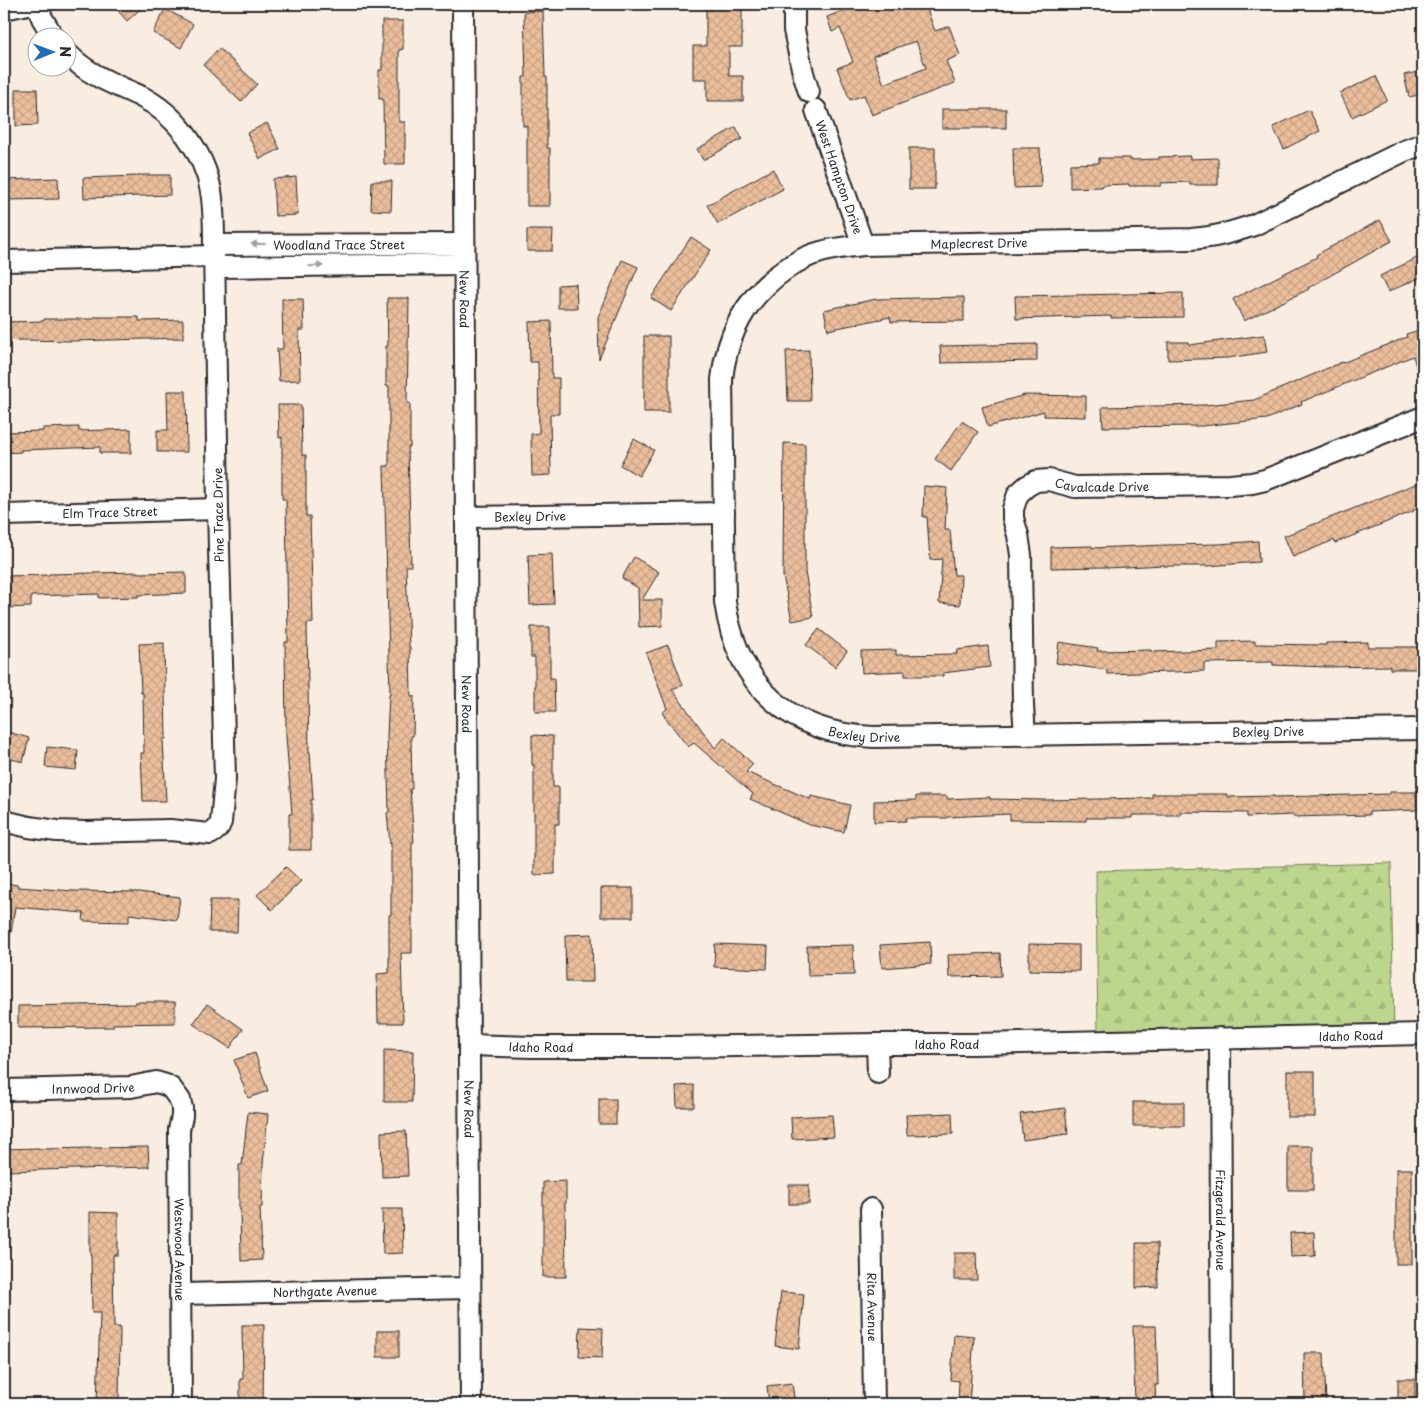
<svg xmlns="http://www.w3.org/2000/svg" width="1427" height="1408" font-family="'Playpen Sans',sans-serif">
<defs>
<pattern id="forest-firs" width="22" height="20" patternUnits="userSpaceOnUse" patternTransform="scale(1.25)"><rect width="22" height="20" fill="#bdd68d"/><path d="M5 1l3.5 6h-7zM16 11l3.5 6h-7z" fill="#a3b87a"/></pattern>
<pattern id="building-cross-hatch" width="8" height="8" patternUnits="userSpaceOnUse" patternTransform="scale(1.25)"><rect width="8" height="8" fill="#ebbe9b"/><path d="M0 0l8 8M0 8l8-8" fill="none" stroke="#caa386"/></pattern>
</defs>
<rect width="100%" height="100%" fill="#f9ece1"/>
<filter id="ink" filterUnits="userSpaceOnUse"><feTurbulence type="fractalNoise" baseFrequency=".02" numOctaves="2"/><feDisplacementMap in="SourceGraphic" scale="10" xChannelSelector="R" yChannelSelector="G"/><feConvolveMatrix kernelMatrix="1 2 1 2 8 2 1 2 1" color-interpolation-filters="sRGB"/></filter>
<g filter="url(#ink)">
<polygon fill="url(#forest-firs)" stroke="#74805c" points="1391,863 1394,1034 1098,1040 1096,871"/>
<g fill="url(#building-cross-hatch)" stroke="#2b2b2b" fill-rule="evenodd">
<polygon points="112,4 146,4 127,21"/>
<polygon points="706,4 742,4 742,47 729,47 729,76 743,76 743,101 707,101 707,79 693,79 693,46 706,46"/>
<path d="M 860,4 L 925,4 L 935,31 L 949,26 L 960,55 L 946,61 L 955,83 L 872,115 L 864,95 L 850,100 L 837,68 L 853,62 L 840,28 L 832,32 L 827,17 ZM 916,41 L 926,68 L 884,84 L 873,56 Z"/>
<polygon points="165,9 193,24 181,48 153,33"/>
<polygon points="543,11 545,77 547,77 547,148 550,148 550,206 527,206 527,126 523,126 523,77 526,77 524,12"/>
<polygon points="382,21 403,21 403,49 399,50 399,122 405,122 405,164 384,164 383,99 379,99 379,70 382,70"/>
<polygon points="219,48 257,84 241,102 203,65"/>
<polygon points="1423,71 1423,94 1409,97 1404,75"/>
<polygon points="1376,76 1387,100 1352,117 1340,93"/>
<polygon points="16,89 37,89 38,125 16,126"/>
<rect x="942" y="109" width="64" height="19"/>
<polygon points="1309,110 1320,131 1284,149 1273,127"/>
<polygon points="267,123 280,149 260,159 247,133"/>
<polygon points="736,127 742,139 703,160 697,149"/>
<rect x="909" y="148" width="26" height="41"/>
<polygon points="1013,148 1040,148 1041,187 1014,188"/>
<polygon points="1190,156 1190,159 1218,158 1218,185 1190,185 1190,182 1161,183 1161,186 1129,186 1129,184 1102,185 1102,187 1070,188 1070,164 1099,163 1099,158 1130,158 1130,160 1159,159 1159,157"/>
<polygon points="773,169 783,189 718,224 707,205"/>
<polygon points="137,175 170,175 170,195 84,198 83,178 137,176"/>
<polygon points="296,177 298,215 275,216 273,179"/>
<polygon points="58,178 59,199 4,200 4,180"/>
<polygon points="372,181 392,181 391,211 371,210"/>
<polygon points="1380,220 1392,241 1308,288 1309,289 1244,321 1233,299 1317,257 1316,255"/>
<polygon points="527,230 553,230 552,251 527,251"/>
<polygon points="691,237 711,250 671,311 651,298"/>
<polygon points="1423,255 1423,276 1388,292 1380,276"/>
<polygon points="622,260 638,267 599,359 598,317"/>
<polygon points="576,284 577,308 558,308 558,285"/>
<polygon points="1183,293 1183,317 1111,318 1111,316 1016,319 1015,296"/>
<polygon points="964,297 964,321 891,322 890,317 828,330 824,310 876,299"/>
<polygon points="387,298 409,298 407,403 410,403 410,447 408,447 411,566 406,566 409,647 410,647 411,696 414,696 413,736 411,736 412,789 410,789 414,842 412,842 412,953 401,953 403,1023 378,1023 377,974 389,973 389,915 391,915 391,843 390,844 387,813 389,812 387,735 389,695 390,695 384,466 389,466 389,386 386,386 386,346 388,346"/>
<polygon points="282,299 303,299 304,330 299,330 300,380 279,381 277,349 283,349"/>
<polygon points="94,317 139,317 139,321 183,320 183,338 73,341 23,340 4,341 4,322 44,321 44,319 94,319"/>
<polygon points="551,321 552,378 559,378 559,414 550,414 551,475 532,476 531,434 539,433 538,362 530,362 529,322"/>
<polygon points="1423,329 1423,380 1420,380 1413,356 1301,402 1302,404 1267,419 1202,426 1103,427 1102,407 1205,405 1254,400 1342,362 1342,363 1407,337 1406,334"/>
<polygon points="1264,335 1267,352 1228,358 1168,360 1168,342 1188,342 1189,345"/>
<rect x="644" y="336" width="25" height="76"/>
<polygon points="1037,344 1037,361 941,363 940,346"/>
<polygon points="809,350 810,401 788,401 786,351"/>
<polygon points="167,391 186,391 187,452 157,452 157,430 168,430"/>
<polygon points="1025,395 1086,396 1086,417 1044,416 1044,411 988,427 982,407"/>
<polygon points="278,405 301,405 302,455 306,455 306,516 310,516 313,623 307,624 309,752 310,752 313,800 311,800 311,850 289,850 289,814 292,814 286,736 285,642 288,642 286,499 282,499 282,437 279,438"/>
<polygon points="962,421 978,432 951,471 935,459"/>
<polygon points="79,427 79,431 131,429 131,453 100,453 100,447 21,450 21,452 4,453 4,432 43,431 43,428"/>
<polygon points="634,439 654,450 639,476 620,465"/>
<polygon points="784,443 805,444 805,572 813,617 792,621 783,576"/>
<polygon points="1423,481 1423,506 1413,510 1414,511 1335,543 1334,540 1293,557 1284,536"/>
<polygon points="924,486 947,488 945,530 950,530 954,575 961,575 960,605 939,603 942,559 930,560 927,517 923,517"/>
<polygon points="1258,541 1259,562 1207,566 1164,566 1164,565 1107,568 1107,567 1051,568 1051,547 1092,546 1092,548 1166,545 1219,544"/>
<polygon points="552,554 554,604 530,605 528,555"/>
<polygon points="634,557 659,572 642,600 662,600 662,626 639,627 638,588 622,578"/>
<polygon points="138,572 138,573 186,572 186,593 138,595 138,597 99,598 99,594 31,596 31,607 4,608 4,576 49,575 49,574"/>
<polygon points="531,627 550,627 550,678 554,678 555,712 535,712 535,657 531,657"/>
<polygon points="819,629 847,651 835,667 806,645"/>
<polygon points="1255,641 1255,644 1326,645 1326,643 1368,642 1368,647 1418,647 1418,669 1390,669 1390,666 1327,667 1273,665 1273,662 1204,663 1204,671 1107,674 1107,670 1056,663 1059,642 1098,648 1097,651 1151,650 1151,652 1218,650 1218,642"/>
<polygon points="164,643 166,739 163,739 166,801 143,801 141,753 144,753 143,693 141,693 139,644"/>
<polygon points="668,645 683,685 672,689 715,748 724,738 753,764 746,772 810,799 811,796 850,805 844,832 810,825 750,799 753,794 694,743 688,747 662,713 667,709 646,653"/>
<polygon points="988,646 990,667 943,673 943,676 905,676 905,671 862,673 861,651 896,650 896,655 957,654 956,650"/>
<polygon points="4,731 29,738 23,762 4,757"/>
<polygon points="532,735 553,736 553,787 559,787 559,824 555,824 555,874 534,875 534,765 532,765"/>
<polygon points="47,747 78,750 76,770 45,767"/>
<polygon points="1390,792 1416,792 1417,810 1369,812 1369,815 1293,817 1293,815 1247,817 1247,813 1180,812 1180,815 1132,815 1132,818 1086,818 1086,821 1010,820 1010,814 947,817 947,818 906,818 906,821 874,822 874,801 916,800 916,796 947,796 947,799 990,797 990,799 1044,800 1152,798 1152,794 1227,794 1227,797 1274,796 1274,797 1390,794"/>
<polygon points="286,867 301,881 272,910 257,895"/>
<polygon points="4,883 18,885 18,887 74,891 139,892 180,897 177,920 129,914 129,922 83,921 84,913 15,907 11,933 4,932"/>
<rect x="601" y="888" width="32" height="29"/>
<polygon points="210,900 238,900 237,932 209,932"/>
<polygon points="592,934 593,982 566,982 565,935"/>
<polygon points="930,942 931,964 882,968 880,945"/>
<polygon points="715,944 768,946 767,969 714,967"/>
<polygon points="1029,944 1079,945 1079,971 1029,970"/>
<polygon points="853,945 854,975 808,976 807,946"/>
<polygon points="1000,953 1001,976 949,977 948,955"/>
<polygon points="135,1002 175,1002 175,1023 113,1024 113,1027 18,1028 18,1006 135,1004"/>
<polygon points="207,1004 243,1029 230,1048 193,1024"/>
<polygon points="384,1050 413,1051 412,1102 384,1102"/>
<polygon points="255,1053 268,1091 248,1098 234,1060"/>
<rect x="1287" y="1071" width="28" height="46"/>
<polygon points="694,1085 694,1107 677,1107 676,1086"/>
<rect x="599" y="1099" width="17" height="25"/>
<rect x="1133" y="1102" width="51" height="24"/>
<polygon points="1065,1108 1068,1134 1023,1140 1020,1114"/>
<polygon points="248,1112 268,1114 263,1165 262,1207 260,1207 262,1260 241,1261 240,1207 239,1207 239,1165 242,1165"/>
<polygon points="952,1113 953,1134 907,1135 906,1115"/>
<polygon points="832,1115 834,1137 792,1139 791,1117"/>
<polygon points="406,1131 408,1176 382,1177 381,1132"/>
<rect x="1288" y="1146" width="25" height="44"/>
<polygon points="148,1147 149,1167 4,1171 4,1149 39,1148 39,1149"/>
<rect x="1396" y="1169" width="16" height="95"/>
<polygon points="566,1181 566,1203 565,1203 566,1277 543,1277 543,1182"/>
<rect x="789" y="1185" width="20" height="19"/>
<polygon points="382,1209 402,1209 403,1253 383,1254"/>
<polygon points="90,1212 118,1213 118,1255 113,1255 114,1327 120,1327 119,1404 97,1404 100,1313 92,1313 91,1255 90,1254"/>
<polygon points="1314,1232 1315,1256 1291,1257 1290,1233"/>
<polygon points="1136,1243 1157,1243 1158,1287 1136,1288"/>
<polygon points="954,1253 976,1253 977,1280 954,1280"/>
<polygon points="781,1292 804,1294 799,1349 775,1346"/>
<polygon points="242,1325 264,1325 263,1404 240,1404 240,1379 243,1379"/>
<polygon points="1133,1326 1156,1326 1158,1385 1155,1385 1156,1404 1135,1404"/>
<polygon points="580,1327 603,1328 602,1358 579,1357"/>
<rect x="377" y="1331" width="22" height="26"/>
<polygon points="954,1334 974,1336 969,1404 958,1404 959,1381 951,1380"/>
<polygon points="1304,1353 1324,1353 1326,1404 1305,1404"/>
<rect x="1398" y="1379" width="17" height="25"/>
<polygon points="792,1383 795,1404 769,1404 767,1386"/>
</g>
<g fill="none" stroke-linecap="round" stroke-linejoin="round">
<defs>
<g id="minor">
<polyline points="37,4 42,18 54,38"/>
<path id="s1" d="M 463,4 L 471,1404"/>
<polyline points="794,4 794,30 803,73 809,92"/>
<polyline points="4,9 28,4"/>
<path id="s2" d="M 816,110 L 863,245"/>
<path id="s3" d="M 1423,144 L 1404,151 L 1254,225 C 1230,233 1216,237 1191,239 L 863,245 C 849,247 834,248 821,252 C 808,255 796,262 786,269 C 748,295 727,333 722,379 L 725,602 C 737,686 790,734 874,737 L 1423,729"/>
<path id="s4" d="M 214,245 L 464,244"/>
<polyline points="4,261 214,256"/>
<polyline points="215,267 464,264"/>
<path id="s5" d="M 4,515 L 218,509"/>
<path id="s6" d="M 466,517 L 724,513"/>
<path id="s7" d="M 1025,735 L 1023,706 L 1021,555 L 1018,535 L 1013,518 L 1013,509 L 1018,494 L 1027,486 L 1036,481 L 1049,480 L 1075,487 L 1230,485 L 1252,483 L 1265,480 L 1423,417"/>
<path d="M 4,821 L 29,827 L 57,831 L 85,832 L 170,830 L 210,834 C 216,831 219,828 221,822 L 225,779 L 218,509 L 214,245 C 214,227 214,209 211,191 C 204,152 176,114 140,96 C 114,84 88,75 68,54"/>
<path id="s8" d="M 1220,1038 L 1222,1404"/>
<polyline points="877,1044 878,1073"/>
<path id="s9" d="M 469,1045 L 531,1047 L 670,1047 L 877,1044 L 974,1044 L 1423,1034"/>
<path id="s10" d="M 4,1090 L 131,1087 L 156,1082 L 166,1085 L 171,1088 L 180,1100 L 182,1108 L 182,1116 L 179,1130 L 181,1404"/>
<path id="s11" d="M 871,1209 L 874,1404"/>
<path id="s12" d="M 180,1294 L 470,1288"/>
</g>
</defs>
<use href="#minor" stroke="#2b2b2b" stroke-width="24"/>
<use href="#minor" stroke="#fff" stroke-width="20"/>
</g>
<defs><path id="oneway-solid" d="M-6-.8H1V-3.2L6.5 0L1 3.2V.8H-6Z" transform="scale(1.25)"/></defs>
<g fill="#a0a0a0">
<use href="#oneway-solid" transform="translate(258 244) rotate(180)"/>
<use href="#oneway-solid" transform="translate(316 266) rotate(-1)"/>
</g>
</g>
<g text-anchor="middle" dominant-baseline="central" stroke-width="4.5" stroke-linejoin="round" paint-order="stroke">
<g font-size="12" fill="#2b2b2b" stroke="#fff">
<text stroke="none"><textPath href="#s2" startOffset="71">West Hampton Drive</textPath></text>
<text transform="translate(979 243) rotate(-1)">Maplecrest Drive</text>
<text stroke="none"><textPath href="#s4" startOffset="125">Woodland Trace Street</textPath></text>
<text stroke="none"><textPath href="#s1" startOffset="295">New Road</textPath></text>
<text stroke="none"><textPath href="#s7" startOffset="332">Cavalcade Drive</textPath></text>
<text stroke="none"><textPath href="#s5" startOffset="106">Elm Trace Street</textPath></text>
<text transform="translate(218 515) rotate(-91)">Pine Trace Drive</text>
<text stroke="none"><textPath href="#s6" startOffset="64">Bexley Drive</textPath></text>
<text stroke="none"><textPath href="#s1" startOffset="700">New Road</textPath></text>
<text stroke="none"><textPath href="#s3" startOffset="1632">Bexley Drive</textPath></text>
<text stroke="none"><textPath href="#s3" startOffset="1228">Bexley Drive</textPath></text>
<text stroke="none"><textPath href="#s9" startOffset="882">Idaho Road</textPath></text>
<text stroke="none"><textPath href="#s9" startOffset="478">Idaho Road</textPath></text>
<text stroke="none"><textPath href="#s9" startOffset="72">Idaho Road</textPath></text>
<text stroke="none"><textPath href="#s10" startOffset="89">Innwood Drive</textPath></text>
<text stroke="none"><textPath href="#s1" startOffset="1105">New Road</textPath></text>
<text stroke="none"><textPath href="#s8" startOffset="182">Fitzgerald Avenue</textPath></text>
<text stroke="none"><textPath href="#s10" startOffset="334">Westwood Avenue</textPath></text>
<text stroke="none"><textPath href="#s12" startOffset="145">Northgate Avenue</textPath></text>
<text stroke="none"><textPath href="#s11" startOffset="98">Rita Avenue</textPath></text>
</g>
</g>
<rect width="1427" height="1408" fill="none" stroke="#fff" stroke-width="20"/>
<rect x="10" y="10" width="1407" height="1388" fill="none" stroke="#2b2b2b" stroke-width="2" filter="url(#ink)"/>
<g transform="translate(52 52) rotate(89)"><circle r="24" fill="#ffffff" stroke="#aaaaaa"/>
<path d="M0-4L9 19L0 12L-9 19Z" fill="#1f6fb2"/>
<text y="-8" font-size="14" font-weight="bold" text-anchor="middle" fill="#2b2b2b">N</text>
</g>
</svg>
